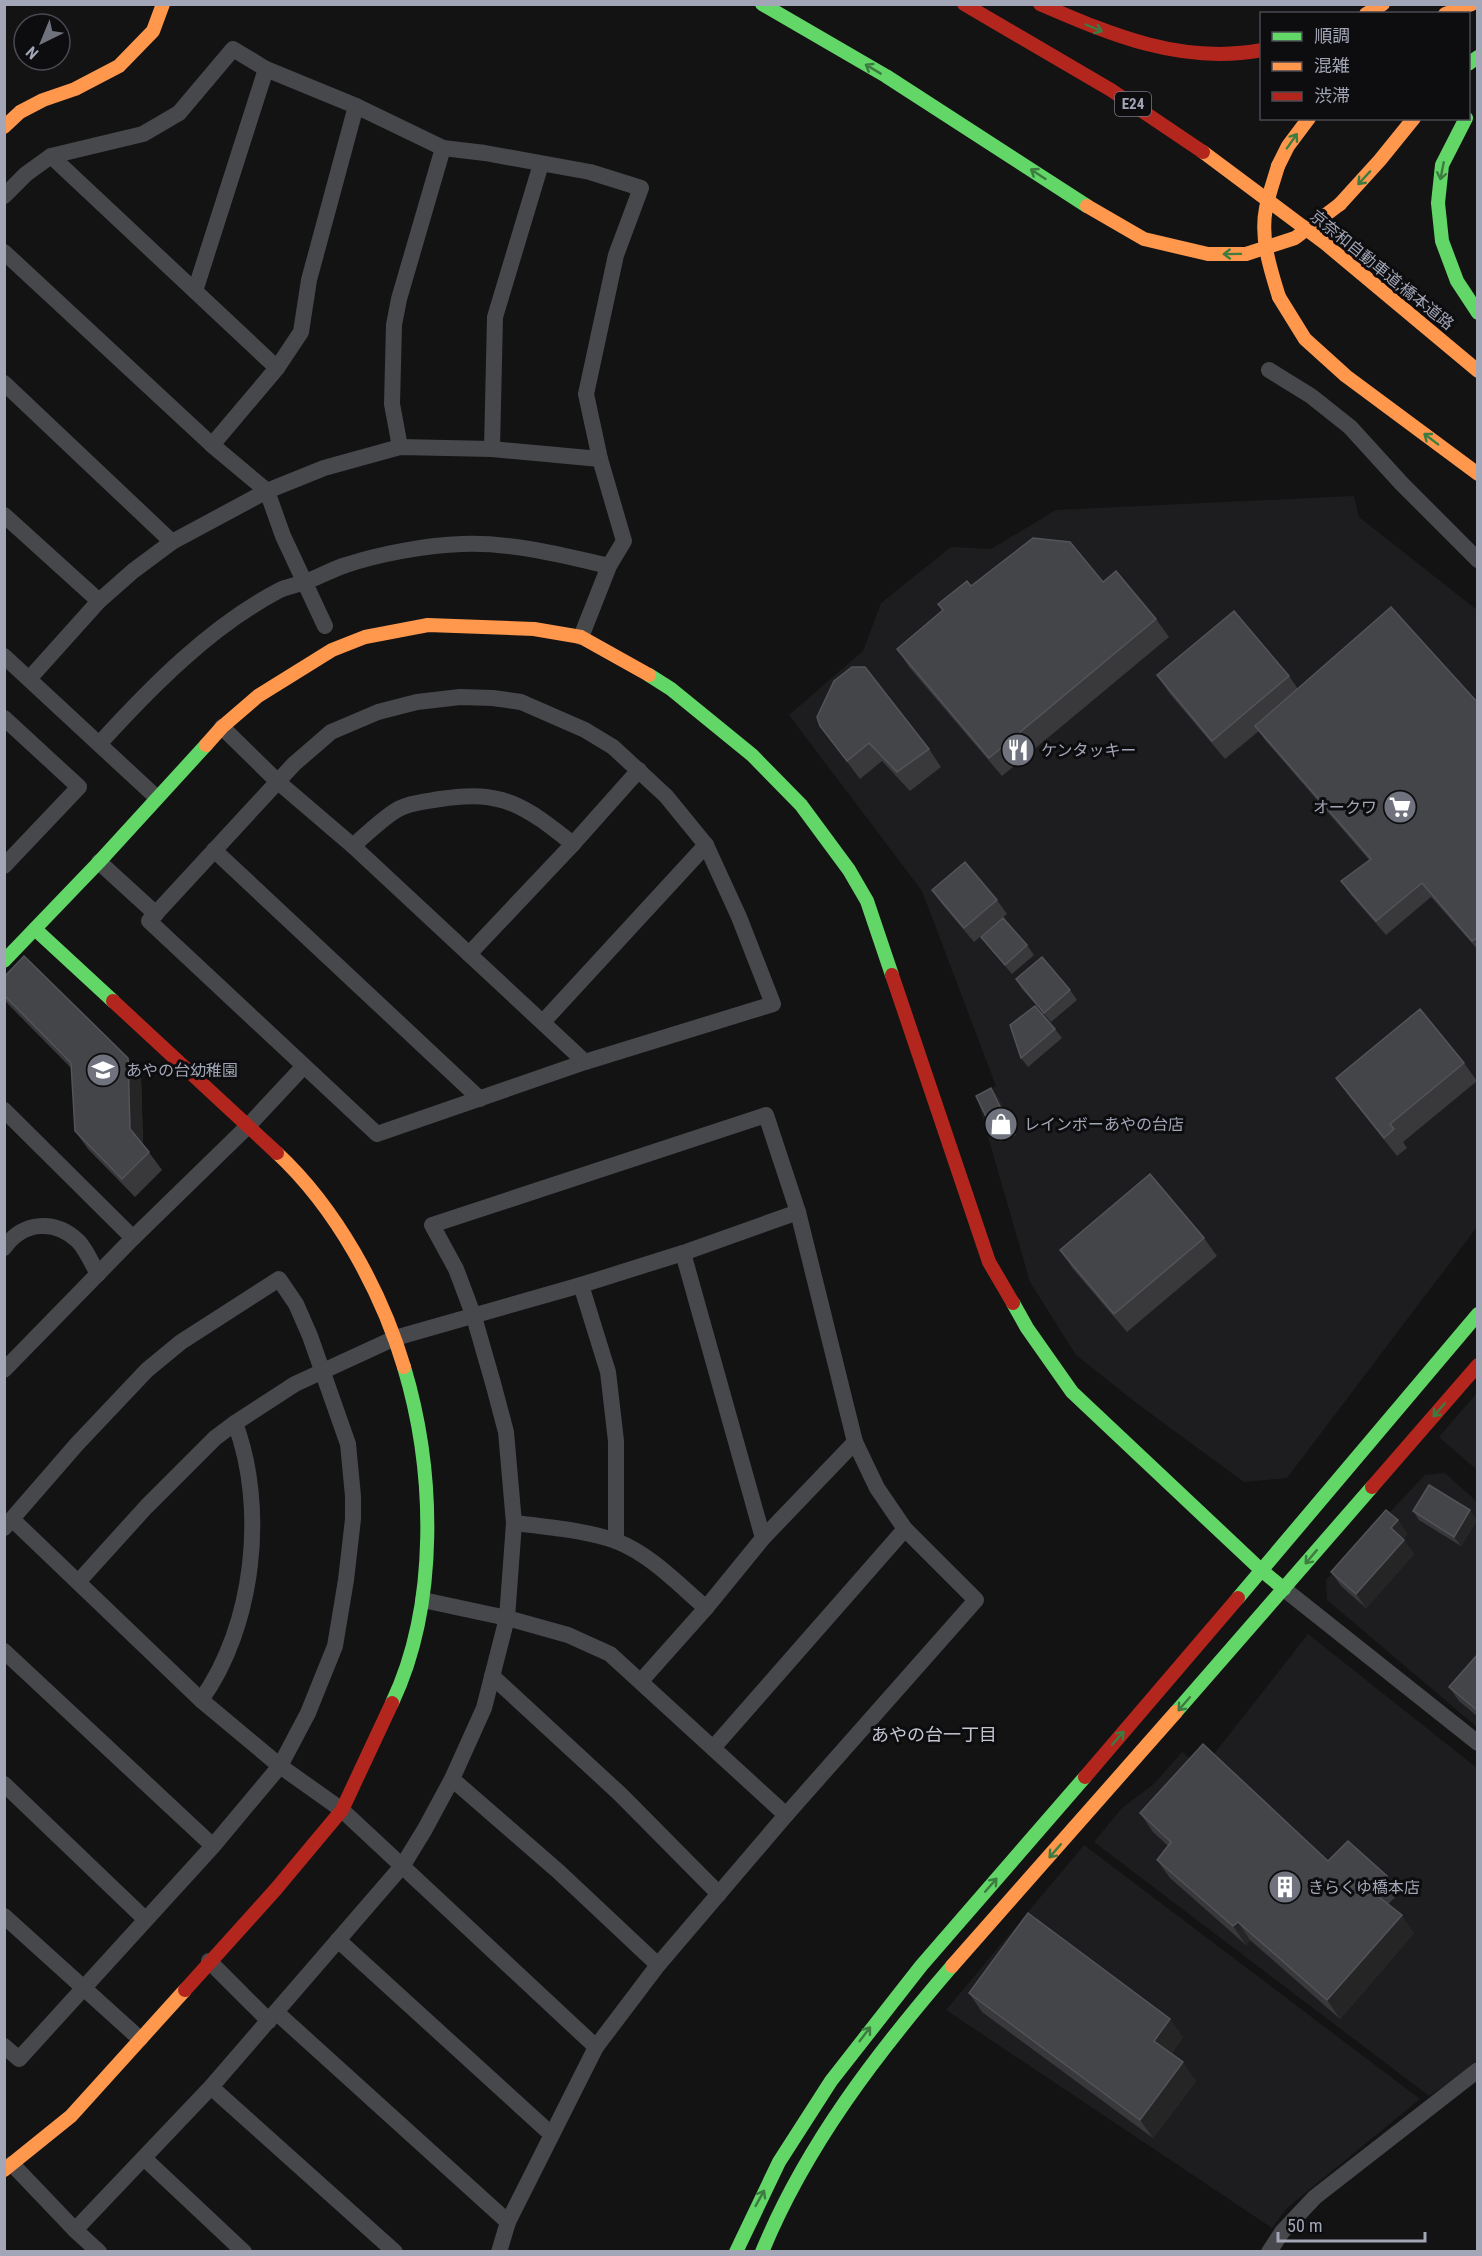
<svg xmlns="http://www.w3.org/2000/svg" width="1482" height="2256" font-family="'Roboto Condensed','Noto Sans JP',sans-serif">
<rect width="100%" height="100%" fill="#131313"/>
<g fill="#1d1d1f">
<polygon points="1354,496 1359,517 1477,610 1477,1227 1287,1478 1244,1482 1139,1405 1076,1355 1030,1282 976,1095 996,1086 922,891 789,715 863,651 881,603 951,547 991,549 1056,510"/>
<polygon points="1477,1393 1477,1470 1439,1437"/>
<polygon points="1445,1473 1477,1502 1477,1727 1327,1600 1326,1580 1425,1475"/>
<polygon points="1308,1634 1477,1768 1477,2060 1458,2077 1429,2096 1094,1842 1122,1808 1155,1783 1182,1752 1203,1768"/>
<polygon points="1084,1845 1420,2099 1287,2208 1272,2228 946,2010"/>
</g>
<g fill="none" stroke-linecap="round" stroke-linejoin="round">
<g stroke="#47484c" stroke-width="16">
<polyline points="51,156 277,368"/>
<polyline points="4,196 26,174 51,156 143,134 179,113 233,49 266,69 356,106 443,148 485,153 590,172 641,188 616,255 586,394 600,459 624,541 609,566 581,637"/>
<polyline points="4,252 212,445 267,491 283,536 325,626"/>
<polyline points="195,291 266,69"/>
<polyline points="1269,370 1311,396 1350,427 1402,484 1478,560"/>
<polyline points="4,383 172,542"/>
<polyline points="212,445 277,368 301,332 309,280 356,106"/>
<polyline points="400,447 392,404 394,325 399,299 443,148"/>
<polyline points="492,449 495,317 541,164"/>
<polyline points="4,515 99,601"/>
<polyline points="4,656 156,797"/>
<polyline points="29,679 99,601 133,571 172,542 267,491 324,468 400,447 492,449 600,459"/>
<polygon points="460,697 493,698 521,702 585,730 613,747 666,796 706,845 739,917 773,1004 585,1062 377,1134 149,921 294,764 331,732 378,712 417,702"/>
<polyline points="4,718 79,787 4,866"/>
<polyline points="222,727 277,781 353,846 585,1062"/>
<path d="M 100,743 C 151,687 210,627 278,591 C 287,586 298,585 308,581 C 321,576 333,569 346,565 C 379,554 427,545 462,544 C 511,542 561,555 609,566"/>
<path d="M 353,846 C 365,835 378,823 392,813 C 406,803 422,802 440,799 C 503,789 525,806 573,844"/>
<polyline points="214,850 480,1099"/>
<polyline points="99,862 156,914"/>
<polyline points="469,954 573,844 639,770"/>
<polyline points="543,1022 706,845"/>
<polyline points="4,1110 133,1238"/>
<path d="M 4,1248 C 23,1221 55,1219 78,1241 C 86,1249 92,1264 98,1274"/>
<polyline points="683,1253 763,1538"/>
<polyline points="581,1285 608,1372 616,1441 616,1541"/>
<polyline points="4,1370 133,1238 248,1126 304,1066"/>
<polyline points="13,1520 201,1700 280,1766 342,1810 596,2047"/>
<path d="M 514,1523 C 548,1527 584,1530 616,1541 C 650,1554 678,1584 706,1608"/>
<polyline points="4,1528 77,1444 147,1370 181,1342 279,1279 296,1304 310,1336 348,1444 353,1496 353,1519 346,1580 335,1646 308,1713 280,1766 213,1846 19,2059 4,2046"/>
<polyline points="79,1581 146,1507 215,1438 235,1423 295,1384 395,1338 581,1285 683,1253 798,1212"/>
<polyline points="1284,1589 1478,1743"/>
<polyline points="423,1600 507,1618 568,1635 610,1654 786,1815"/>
<polyline points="4,1651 213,1846"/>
<polyline points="492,1676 620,1794 719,1894"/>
<polyline points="641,1681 706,1608 763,1538 855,1442"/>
<path d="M 201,1700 C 254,1626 267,1508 235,1423"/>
<polyline points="713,1748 905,1529"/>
<polyline points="452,1779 559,1872 658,1965"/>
<polyline points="4,1784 145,1919"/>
<polyline points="4,1916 140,2039"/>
<polyline points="338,1940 551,2134"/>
<polyline points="209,1961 269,2021"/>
<polyline points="276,2012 508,2222"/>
<polyline points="211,2087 395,2252"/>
<polyline points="145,2159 244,2252"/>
<polyline points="12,2164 75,2230 99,2252"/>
<polyline points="75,2230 211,2087 403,1865 425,1829 452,1779 484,1708 507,1618 514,1523 506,1432 493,1383 474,1317 456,1269 432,1225 766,1115 798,1212 855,1442 877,1488 905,1529 976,1600 786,1815 658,1965 596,2047 508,2222 499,2252"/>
<polyline points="1269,2252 1282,2232 1315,2197 1478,2070"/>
</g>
<g stroke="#63d668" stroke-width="14">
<polyline points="762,4 886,76 1087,206"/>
<polyline points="1468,64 1478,57"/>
<polyline points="1466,118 1442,165 1438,203 1442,241 1457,281 1478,313"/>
<polyline points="649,675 671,689 752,755 801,805 849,870 867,901 892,975"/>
<polyline points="35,929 113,1001"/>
<polyline points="4,961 99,862 206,745"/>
<polyline points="1013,1303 1027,1328 1072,1392 1260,1569 1284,1589"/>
<polyline points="1238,1598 1478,1314"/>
<path d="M 392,1703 C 439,1604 435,1470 404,1367"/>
<polyline points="1176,1712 1372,1487"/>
<polyline points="736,2252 779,2162 831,2081 921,1966 1085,1777"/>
<path d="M 762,2252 C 806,2145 877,2053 952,1966"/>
</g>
<g stroke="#ff974d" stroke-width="14">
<polyline points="1366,14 1383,4"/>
<polyline points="1445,14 1472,4"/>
<polyline points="4,127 20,112 43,100 75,89 119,66 153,31 163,4"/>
<polyline points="1203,152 1326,244 1478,371"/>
<polyline points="1278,166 1288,146 1309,118"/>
<polyline points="1340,204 1380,160 1414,118"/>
<polyline points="1279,297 1305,339 1346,376 1478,474"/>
<polyline points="206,745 222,727 258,696 332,650 365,637 428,625 534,629 581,637 649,675"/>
<path d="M 277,1153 C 336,1208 381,1290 404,1367"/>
<polyline points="952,1966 1176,1712"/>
<polyline points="4,2170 71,2116 185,1990"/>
</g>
<g stroke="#b3261e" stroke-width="14">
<polyline points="964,4 1111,90 1203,152"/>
<path d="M 1040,4 C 1112,35 1182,65 1262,50"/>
<polyline points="892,975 989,1262 1013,1303"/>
<polyline points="113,1001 277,1153"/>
<polyline points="1372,1487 1478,1365"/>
<polyline points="1085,1777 1238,1598"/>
<polyline points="185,1990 276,1889 342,1810 392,1703"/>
</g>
<g stroke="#ff974d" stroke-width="14">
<path d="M 1278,166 C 1274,180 1269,193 1266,208 C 1260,238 1270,268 1279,297"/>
<polyline points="1087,206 1144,239 1208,254 1246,254 1295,238 1340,204"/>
</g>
</g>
<g fill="#39393c">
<polygon points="1103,582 1156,619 1169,637 1002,776 909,667 897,649 971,586"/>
<polygon points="1157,675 1289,676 1298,689 1478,703 1478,950 1431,897 1386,935 1351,895 1341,881 1370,861 1265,740 1259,731 1225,759 1170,694"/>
<polygon points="820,726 929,749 941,767 910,791 882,761 860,779"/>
<polygon points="932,890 997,900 1007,914 974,942 942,904"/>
<polygon points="981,937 1027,945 1034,955 1012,974 988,946"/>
<polygon points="4,977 128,1058 141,1077 143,1144 162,1170 135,1197 88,1149 75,1131 72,1069 9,1005 4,999"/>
<polygon points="1016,979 1070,990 1077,1000 1051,1022 1022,989"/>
<polygon points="1055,1029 1062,1038 1028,1067 1021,1058"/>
<polygon points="1464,1063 1477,1081 1403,1142 1407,1148 1397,1156 1349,1096 1336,1078"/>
<polygon points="998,1097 1016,1135 1000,1142 994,1133"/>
<polygon points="1204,1238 1217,1256 1127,1332 1073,1269 1060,1250"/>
<polygon points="1413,1511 1477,1520 1461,1546 1419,1520"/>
<polygon points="1398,1520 1407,1534 1403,1539 1414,1554 1366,1608 1341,1586 1331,1572"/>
<polygon points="1478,1654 1478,1717 1459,1701 1449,1687"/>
<polygon points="1140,1813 1387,1876 1399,1894 1388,1904 1414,1933 1340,2019 1250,1940 1246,1945 1170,1878 1157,1860 1168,1846 1153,1832"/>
<polygon points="969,1993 1183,2037 1171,2054 1196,2081 1153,2138 982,2012"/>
</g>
<g fill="#252526">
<polygon points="128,1058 141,1077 143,1147 130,1129"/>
<polygon points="991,1088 998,1097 1016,1135 1009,1125"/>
<polygon points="1470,1510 1477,1520 1461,1546 1454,1537"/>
<polygon points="1398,1520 1407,1534 1401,1541 1391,1528"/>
<polygon points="1404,1540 1414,1554 1366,1608 1356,1594"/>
<polygon points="1402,1915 1414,1933 1340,2019 1327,2000"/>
<polygon points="1238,1922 1250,1940 1246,1945 1233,1926"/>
<polygon points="1170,2019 1183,2037 1167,2059 1154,2041"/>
<polygon points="1183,2062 1196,2081 1153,2138 1140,2120"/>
</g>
<g fill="#444549" stroke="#53545a" stroke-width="1.5">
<polygon points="1033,538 1070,542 1103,582 1116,571 1156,619 989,758 897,649 943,610 938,604 967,581 971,586"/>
<polygon points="1391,607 1478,703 1478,937 1472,941 1422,883 1376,921 1341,881 1371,859 1255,726"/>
<polygon points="1234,611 1289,676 1212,741 1157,675"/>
<polygon points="852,667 865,667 929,749 897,772 869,743 847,761 820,726 817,717 834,681"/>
<polygon points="965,862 997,900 964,928 932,890"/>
<polygon points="1003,918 1027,945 1005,965 981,937"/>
<polygon points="24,956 128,1058 130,1129 149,1152 122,1179 75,1131 71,1063 4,995 4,977"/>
<polygon points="1042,957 1070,990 1044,1013 1016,979"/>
<polygon points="1035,1006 1055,1029 1021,1058 1010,1025"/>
<polygon points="1420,1009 1464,1063 1390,1124 1394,1129 1384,1138 1336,1078"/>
<polygon points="991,1088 1009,1125 994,1133 976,1096"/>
<polygon points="1150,1174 1204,1238 1114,1314 1060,1250"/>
<polygon points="1429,1485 1470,1510 1454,1537 1413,1511"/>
<polygon points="1386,1510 1398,1520 1391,1528 1404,1540 1356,1594 1331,1572"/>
<polygon points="1478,1654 1478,1711 1449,1687"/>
<polygon points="1203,1744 1328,1861 1348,1841 1387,1876 1370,1890 1402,1915 1327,2000 1238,1922 1233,1926 1157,1860 1171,1842 1140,1813"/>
<polygon points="1028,1913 1170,2019 1154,2041 1183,2062 1140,2120 969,1993"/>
</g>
<defs><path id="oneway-shaft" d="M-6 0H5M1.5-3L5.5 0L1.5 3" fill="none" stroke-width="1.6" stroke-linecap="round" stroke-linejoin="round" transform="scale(1.5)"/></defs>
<g stroke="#3c7c40">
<use href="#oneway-shaft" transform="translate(1094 28) rotate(23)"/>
<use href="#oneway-shaft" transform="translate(873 69) rotate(-149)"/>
<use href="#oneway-shaft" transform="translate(1292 141) rotate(-55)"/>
<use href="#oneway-shaft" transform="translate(1442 171) rotate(101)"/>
<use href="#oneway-shaft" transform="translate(1038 174) rotate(-147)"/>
<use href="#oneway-shaft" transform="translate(1364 178) rotate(133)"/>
<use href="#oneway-shaft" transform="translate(1232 254) rotate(179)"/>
<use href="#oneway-shaft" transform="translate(1431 439) rotate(-143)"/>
<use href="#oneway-shaft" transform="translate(1439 1410) rotate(131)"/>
<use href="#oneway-shaft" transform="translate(1311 1557) rotate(130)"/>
<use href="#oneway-shaft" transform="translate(1184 1704) rotate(131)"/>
<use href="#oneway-shaft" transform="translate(1118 1738) rotate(-49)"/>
<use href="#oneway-shaft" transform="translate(1055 1851) rotate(131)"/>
<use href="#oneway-shaft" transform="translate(991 1885) rotate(-49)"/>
<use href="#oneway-shaft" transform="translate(865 2034) rotate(-53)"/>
<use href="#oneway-shaft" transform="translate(760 2198) rotate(-61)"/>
</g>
<defs>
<symbol id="restaurant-disc" viewBox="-11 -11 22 22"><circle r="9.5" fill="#70737d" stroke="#0d0d0f"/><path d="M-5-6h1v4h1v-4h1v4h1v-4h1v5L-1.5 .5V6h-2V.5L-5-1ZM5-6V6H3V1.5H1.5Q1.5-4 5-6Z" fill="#fff"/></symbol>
<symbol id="supermarket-disc" viewBox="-11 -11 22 22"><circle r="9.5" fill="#70737d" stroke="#0d0d0f"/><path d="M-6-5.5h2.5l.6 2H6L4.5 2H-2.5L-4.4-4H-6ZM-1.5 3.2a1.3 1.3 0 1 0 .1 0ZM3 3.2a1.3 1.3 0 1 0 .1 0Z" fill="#fff"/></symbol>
<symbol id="school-disc" viewBox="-11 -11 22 22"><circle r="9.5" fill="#70737d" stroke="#0d0d0f"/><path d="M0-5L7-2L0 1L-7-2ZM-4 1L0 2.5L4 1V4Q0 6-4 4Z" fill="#fff"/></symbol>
<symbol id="shop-disc" viewBox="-11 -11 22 22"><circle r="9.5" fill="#70737d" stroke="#0d0d0f"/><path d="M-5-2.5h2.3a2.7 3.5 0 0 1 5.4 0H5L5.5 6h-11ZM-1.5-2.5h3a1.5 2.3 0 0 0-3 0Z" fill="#fff"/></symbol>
<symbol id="building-disc" viewBox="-11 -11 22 22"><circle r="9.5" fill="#70737d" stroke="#0d0d0f"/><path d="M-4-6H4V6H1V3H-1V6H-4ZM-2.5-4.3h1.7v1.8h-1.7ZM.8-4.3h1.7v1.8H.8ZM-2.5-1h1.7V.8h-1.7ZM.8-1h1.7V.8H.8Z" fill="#fff"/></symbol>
</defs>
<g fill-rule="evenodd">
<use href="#restaurant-disc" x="999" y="731" width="38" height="38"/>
<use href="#supermarket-disc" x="1381" y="788" width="38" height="38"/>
<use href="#school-disc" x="84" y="1051" width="38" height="38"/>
<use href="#shop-disc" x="982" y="1105" width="38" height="38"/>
<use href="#building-disc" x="1266" y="1868" width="38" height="38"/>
</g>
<g text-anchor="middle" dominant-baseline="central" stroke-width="6" stroke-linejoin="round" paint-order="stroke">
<rect fill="#0d0d0f" stroke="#757884" stroke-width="1.5" x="1115" y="92" width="36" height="24" rx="4.5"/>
<g font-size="15" font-weight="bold" fill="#a2a6b6">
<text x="1133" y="104">E24</text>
</g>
<g font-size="16" fill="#a2a6b6" stroke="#0d0d0f">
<text transform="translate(1382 270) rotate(39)">京奈和自動車道;橋本道路</text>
</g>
<g font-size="16" fill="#a2a6b6" stroke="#0d0d0f" text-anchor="start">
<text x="1041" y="750">ケンタッキー</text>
<text x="1377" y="807" text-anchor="end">オークワ</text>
<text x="126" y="1070">あやの台幼稚園</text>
<text x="1024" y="1124">レインボーあやの台店</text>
<text x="1308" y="1887">きらくゆ橋本店</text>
</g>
<g font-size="18" fill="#c4c6d1" stroke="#0d0d0f">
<text x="934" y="1734">あやの台一丁目</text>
</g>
</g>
<rect width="1482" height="2256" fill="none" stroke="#a2a6b6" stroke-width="12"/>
<rect x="1260" y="12" width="210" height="108" fill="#0d0d0f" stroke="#494a52" stroke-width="1.5"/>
<rect x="1272" y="32" width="30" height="9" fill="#63d668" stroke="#494a52" stroke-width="1.5"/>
<text x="1314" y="42" font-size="18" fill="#a2a6b6">順調</text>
<rect x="1272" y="62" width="30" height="9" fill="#ff974d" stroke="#494a52" stroke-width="1.5"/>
<text x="1314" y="72" font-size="18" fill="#a2a6b6">混雑</text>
<rect x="1272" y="92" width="30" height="9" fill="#b3261e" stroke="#494a52" stroke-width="1.5"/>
<text x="1314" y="102" font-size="18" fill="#a2a6b6">渋滞</text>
<g transform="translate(42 42) rotate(223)"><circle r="28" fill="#0d0d0f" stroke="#494a52" stroke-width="1.5"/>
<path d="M0-4.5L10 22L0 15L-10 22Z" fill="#70737d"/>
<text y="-9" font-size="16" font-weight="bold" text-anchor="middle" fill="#a2a6b6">N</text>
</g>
<path d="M1278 2232v9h147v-9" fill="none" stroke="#a2a6b6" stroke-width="3"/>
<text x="1287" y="2232" font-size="18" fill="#a2a6b6" stroke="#0d0d0f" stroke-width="4.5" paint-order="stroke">50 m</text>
</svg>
